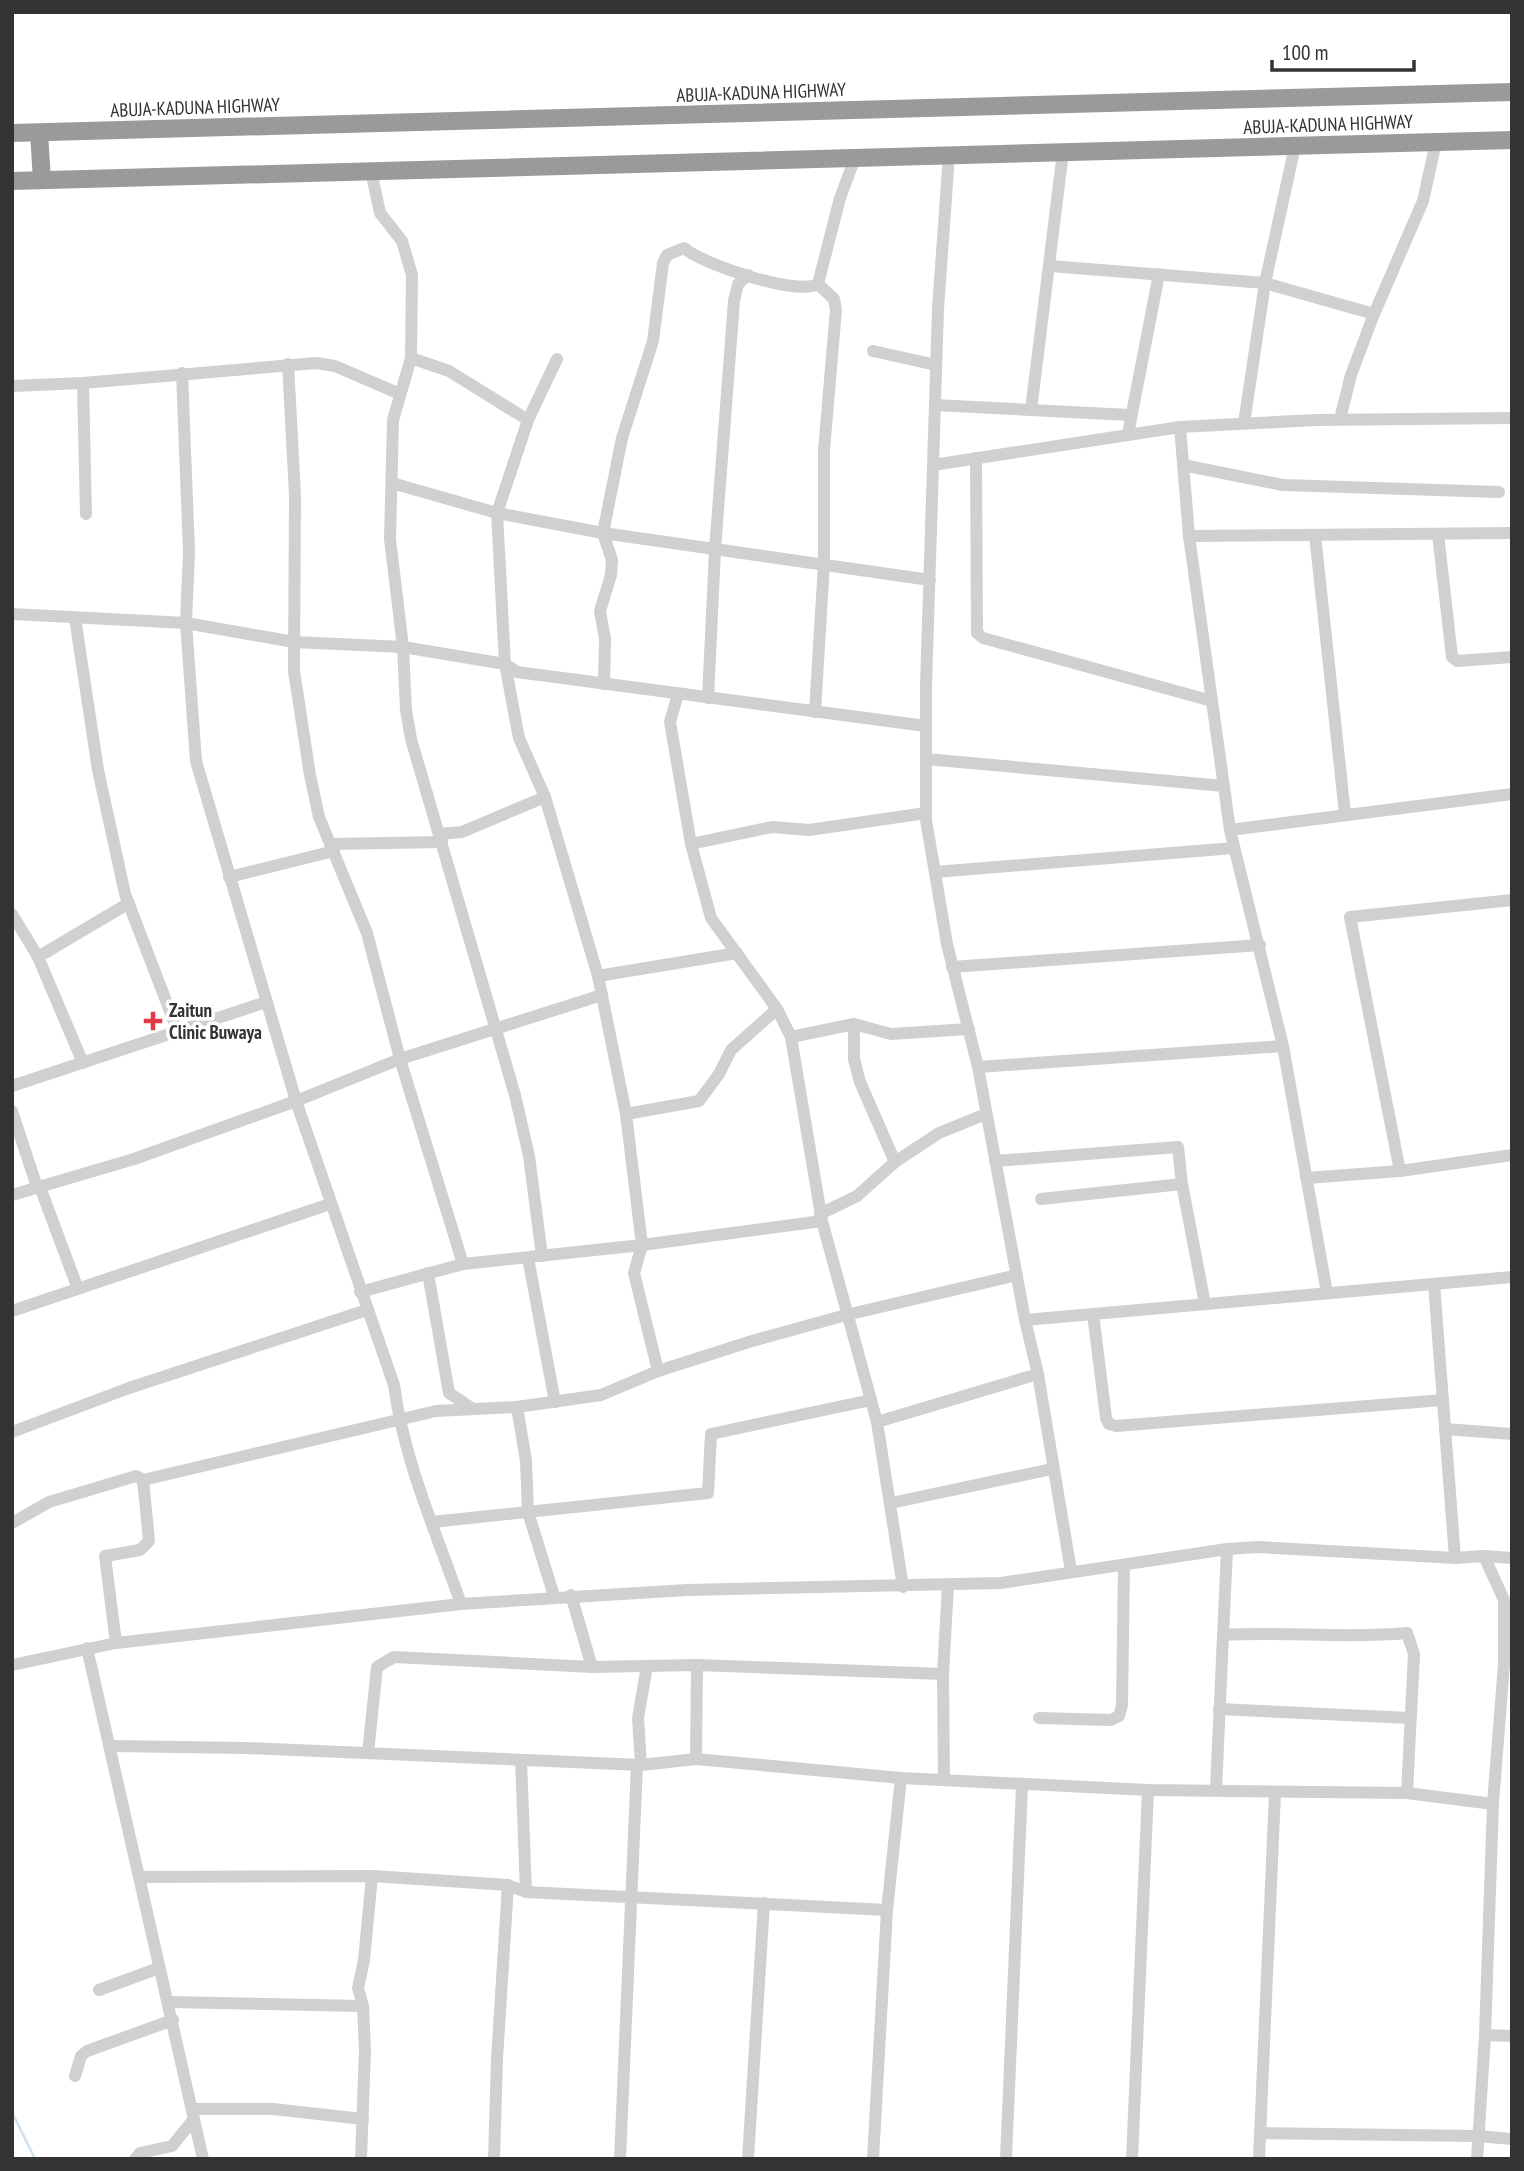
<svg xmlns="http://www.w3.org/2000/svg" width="1524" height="2171" font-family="'PT Sans Narrow',sans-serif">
<rect width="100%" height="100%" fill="#fff"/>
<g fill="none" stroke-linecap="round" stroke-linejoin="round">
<polyline stroke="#cfe2ee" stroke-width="2.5" points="12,2112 35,2159"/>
<g stroke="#d0d0d0" stroke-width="12">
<polyline points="949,155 938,309 926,686 926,820 947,944 978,1067 1025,1320 1512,1277"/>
<polyline points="371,171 380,213 402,241 412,275 411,358 393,420 390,539 403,647 406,710 411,739 515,1095 529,1156 542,1256"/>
<polyline points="1050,266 1265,283 1374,314"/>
<polyline points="873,351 936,365"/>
<polyline points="411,358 449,371 528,420"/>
<polyline points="557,359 528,420 497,513 505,664 519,738 545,797 598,976 626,1114 642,1245 634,1273 658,1371"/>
<polyline points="288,364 295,495 294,671 310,775 319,817 367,933 400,1059 463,1264"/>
<path d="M 182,373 L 189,552 L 186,623 L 196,761 L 296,1101 L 394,1385 C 404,1461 436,1532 461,1604"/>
<polyline points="83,383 86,514"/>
<polyline points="12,386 83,383 316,363 335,366 400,394"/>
<polyline points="935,405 1130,415"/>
<polyline points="1031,410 1063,152"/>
<polyline points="1340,419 1351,375 1374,314 1423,201 1436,142"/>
<polyline points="1244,423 1265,283 1295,146"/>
<polyline points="1180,427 1189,536 1230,830 1283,1046 1327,1293"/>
<polyline points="1128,434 1159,274"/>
<polyline points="976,458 977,633 983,638 1212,701"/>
<polyline points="933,465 1180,427 1316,420 1512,418"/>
<polyline points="1183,465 1283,485 1499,492"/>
<polyline points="392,483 497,513 603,533 930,580"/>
<polyline points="1438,534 1452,657 1457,661 1512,657"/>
<polyline points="1315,535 1345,814"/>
<polyline points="1189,536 1512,533"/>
<polyline points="12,614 186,623 294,642 403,647 505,664 517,672 926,726"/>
<polyline points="75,618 98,770 125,894 178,1032"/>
<path d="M 604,684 L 605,639 L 600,611 L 611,575 L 612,560 L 603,533 L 622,438 L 653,341 L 663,263 L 667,255 L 684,248 C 702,264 796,296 818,284 L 840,198 L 855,158"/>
<polyline points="678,694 670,722 691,844 711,918 777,1009 791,1037 822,1221 877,1422 903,1587"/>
<polyline points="708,698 715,550 734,301 738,284 748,275"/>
<polyline points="815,712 824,564 824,450 836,310 834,299 818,284"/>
<polyline points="926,759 1224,786"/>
<polyline points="1230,830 1512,794"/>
<polyline points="439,834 462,832 545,797"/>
<polyline points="330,844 442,842"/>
<polyline points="691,844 772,827 809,830 926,813"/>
<polyline points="935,872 1234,848"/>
<polyline points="229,877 334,851"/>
<polyline points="12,914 38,957 83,1063"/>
<polyline points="38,957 129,903"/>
<polyline points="952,967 1260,945"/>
<polyline points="598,976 737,953"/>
<polyline points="854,1024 854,1059 860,1082 895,1162"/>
<polyline points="791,1037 854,1024 891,1034 969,1029"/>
<polyline points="978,1067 1283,1046"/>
<polyline points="12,1086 266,1002"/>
<polyline points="12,1111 37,1187"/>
<polyline points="626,1114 699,1101 719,1074 731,1050 777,1009"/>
<polyline points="995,1161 1178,1147 1182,1184 1205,1304"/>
<polyline points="1400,1171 1350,917 1512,900"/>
<polyline points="1306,1178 1400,1171 1512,1155"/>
<polyline points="40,1187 78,1289"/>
<polyline points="12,1195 134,1159 296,1101 400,1059 602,995"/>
<polyline points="1041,1199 1182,1184"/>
<polyline points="820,1214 857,1196 895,1162 939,1133 986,1114"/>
<polyline points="528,1258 555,1402"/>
<polyline points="428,1273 449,1393 470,1407"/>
<polyline points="1434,1284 1455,1558 1484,1556 1504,1600 1504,1664 1493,1804 1485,2035 1477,2159"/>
<polyline points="360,1292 463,1264 642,1245 822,1221"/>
<polyline points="12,1311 330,1204"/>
<polyline points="1093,1314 1106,1418 1109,1424 1116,1426 1443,1400"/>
<polyline points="1025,1320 1038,1374 1071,1571"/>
<polyline points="517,1407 526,1461 528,1512 554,1596"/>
<polyline points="877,1422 1038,1374"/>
<polyline points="1445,1429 1512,1434"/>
<polyline points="12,1432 129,1388 367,1310"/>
<polyline points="891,1503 1052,1469"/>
<polyline points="432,1522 708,1493 711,1434 871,1400"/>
<polyline points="12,1523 49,1502 136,1476 143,1480 436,1411 517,1407 601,1395 658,1371 752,1341 846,1315 1017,1275"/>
<polyline points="1484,1556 1512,1558"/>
<polyline points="571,1595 592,1667"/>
<path d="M 1223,1635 C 1285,1631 1345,1639 1407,1633 L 1414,1654 L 1407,1793"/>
<polyline points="116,1643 105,1556 140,1550 149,1541 143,1480"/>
<polyline points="87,1648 203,2159"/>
<polyline points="12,1665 116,1643 461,1604 687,1590 1001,1583 1227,1549 1258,1547 1455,1558"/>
<polyline points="1219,1709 1410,1718"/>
<polyline points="1039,1718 1111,1720 1119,1716 1122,1705 1124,1566"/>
<polyline points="111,1746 246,1748 641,1765 696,1759 901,1778 1148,1790 1407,1793 1493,1804"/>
<polyline points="368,1753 377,1667 394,1657 592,1667 697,1665 943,1674"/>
<polyline points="696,1759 697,1665"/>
<polyline points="521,1760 526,1892"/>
<polyline points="641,1765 638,1718 647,1666"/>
<polyline points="944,1780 943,1674 948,1585"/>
<polyline points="1216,1789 1227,1549"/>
<polyline points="140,1877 372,1876 508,1885 526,1892 887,1910"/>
<polyline points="99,1990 159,1968"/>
<polyline points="169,2002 363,2006"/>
<polyline points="1485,2035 1512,2036"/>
<polyline points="75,2076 81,2056 87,2051 173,2020"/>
<polyline points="193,2109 273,2109 363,2119"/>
<polyline points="1260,2133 1477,2136 1512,2139"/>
<polyline points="135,2159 140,2153 172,2146 194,2119"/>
<polyline points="361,2159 365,2050 363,2006 358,1988 364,1960 372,1876"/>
<polyline points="494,2159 497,2059 508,1885"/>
<polyline points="620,2159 637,1765"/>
<polyline points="748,2159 764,1903"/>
<polyline points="873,2159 887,1910 901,1778"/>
<polyline points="1006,2159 1022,1785"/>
<polyline points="1132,2159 1148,1790"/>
<polyline points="1259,2159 1275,1793"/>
</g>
<g stroke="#9a9a9a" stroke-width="18">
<polyline points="12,133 1512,92"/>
<polyline points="39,133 42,180"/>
<polyline points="12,181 1512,140"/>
</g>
</g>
<path fill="#e63946" stroke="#fff" stroke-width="2.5" d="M149.5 1010.5h7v7h7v7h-7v7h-7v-7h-7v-7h7z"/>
<g text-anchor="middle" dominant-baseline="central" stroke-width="7" stroke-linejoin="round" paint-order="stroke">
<g font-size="19" fill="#333" stroke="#fff">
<text transform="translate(761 92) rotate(-2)">ABUJA-KADUNA HIGHWAY</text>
<text transform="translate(195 107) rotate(-2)">ABUJA-KADUNA HIGHWAY</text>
<text transform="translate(1328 124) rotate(-2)">ABUJA-KADUNA HIGHWAY</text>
</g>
<g font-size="19" font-weight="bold" fill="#333" stroke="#fff" text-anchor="start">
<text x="169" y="1010">Zaitun<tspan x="169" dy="22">Clinic Buwaya</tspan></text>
</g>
</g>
<rect width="1524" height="2171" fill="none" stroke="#333333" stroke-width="28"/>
<path d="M1272 60v10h142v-10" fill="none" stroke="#333333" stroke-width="3.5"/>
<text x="1282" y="60" font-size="21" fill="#333333" stroke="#ffffff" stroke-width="5" paint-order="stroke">100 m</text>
</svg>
